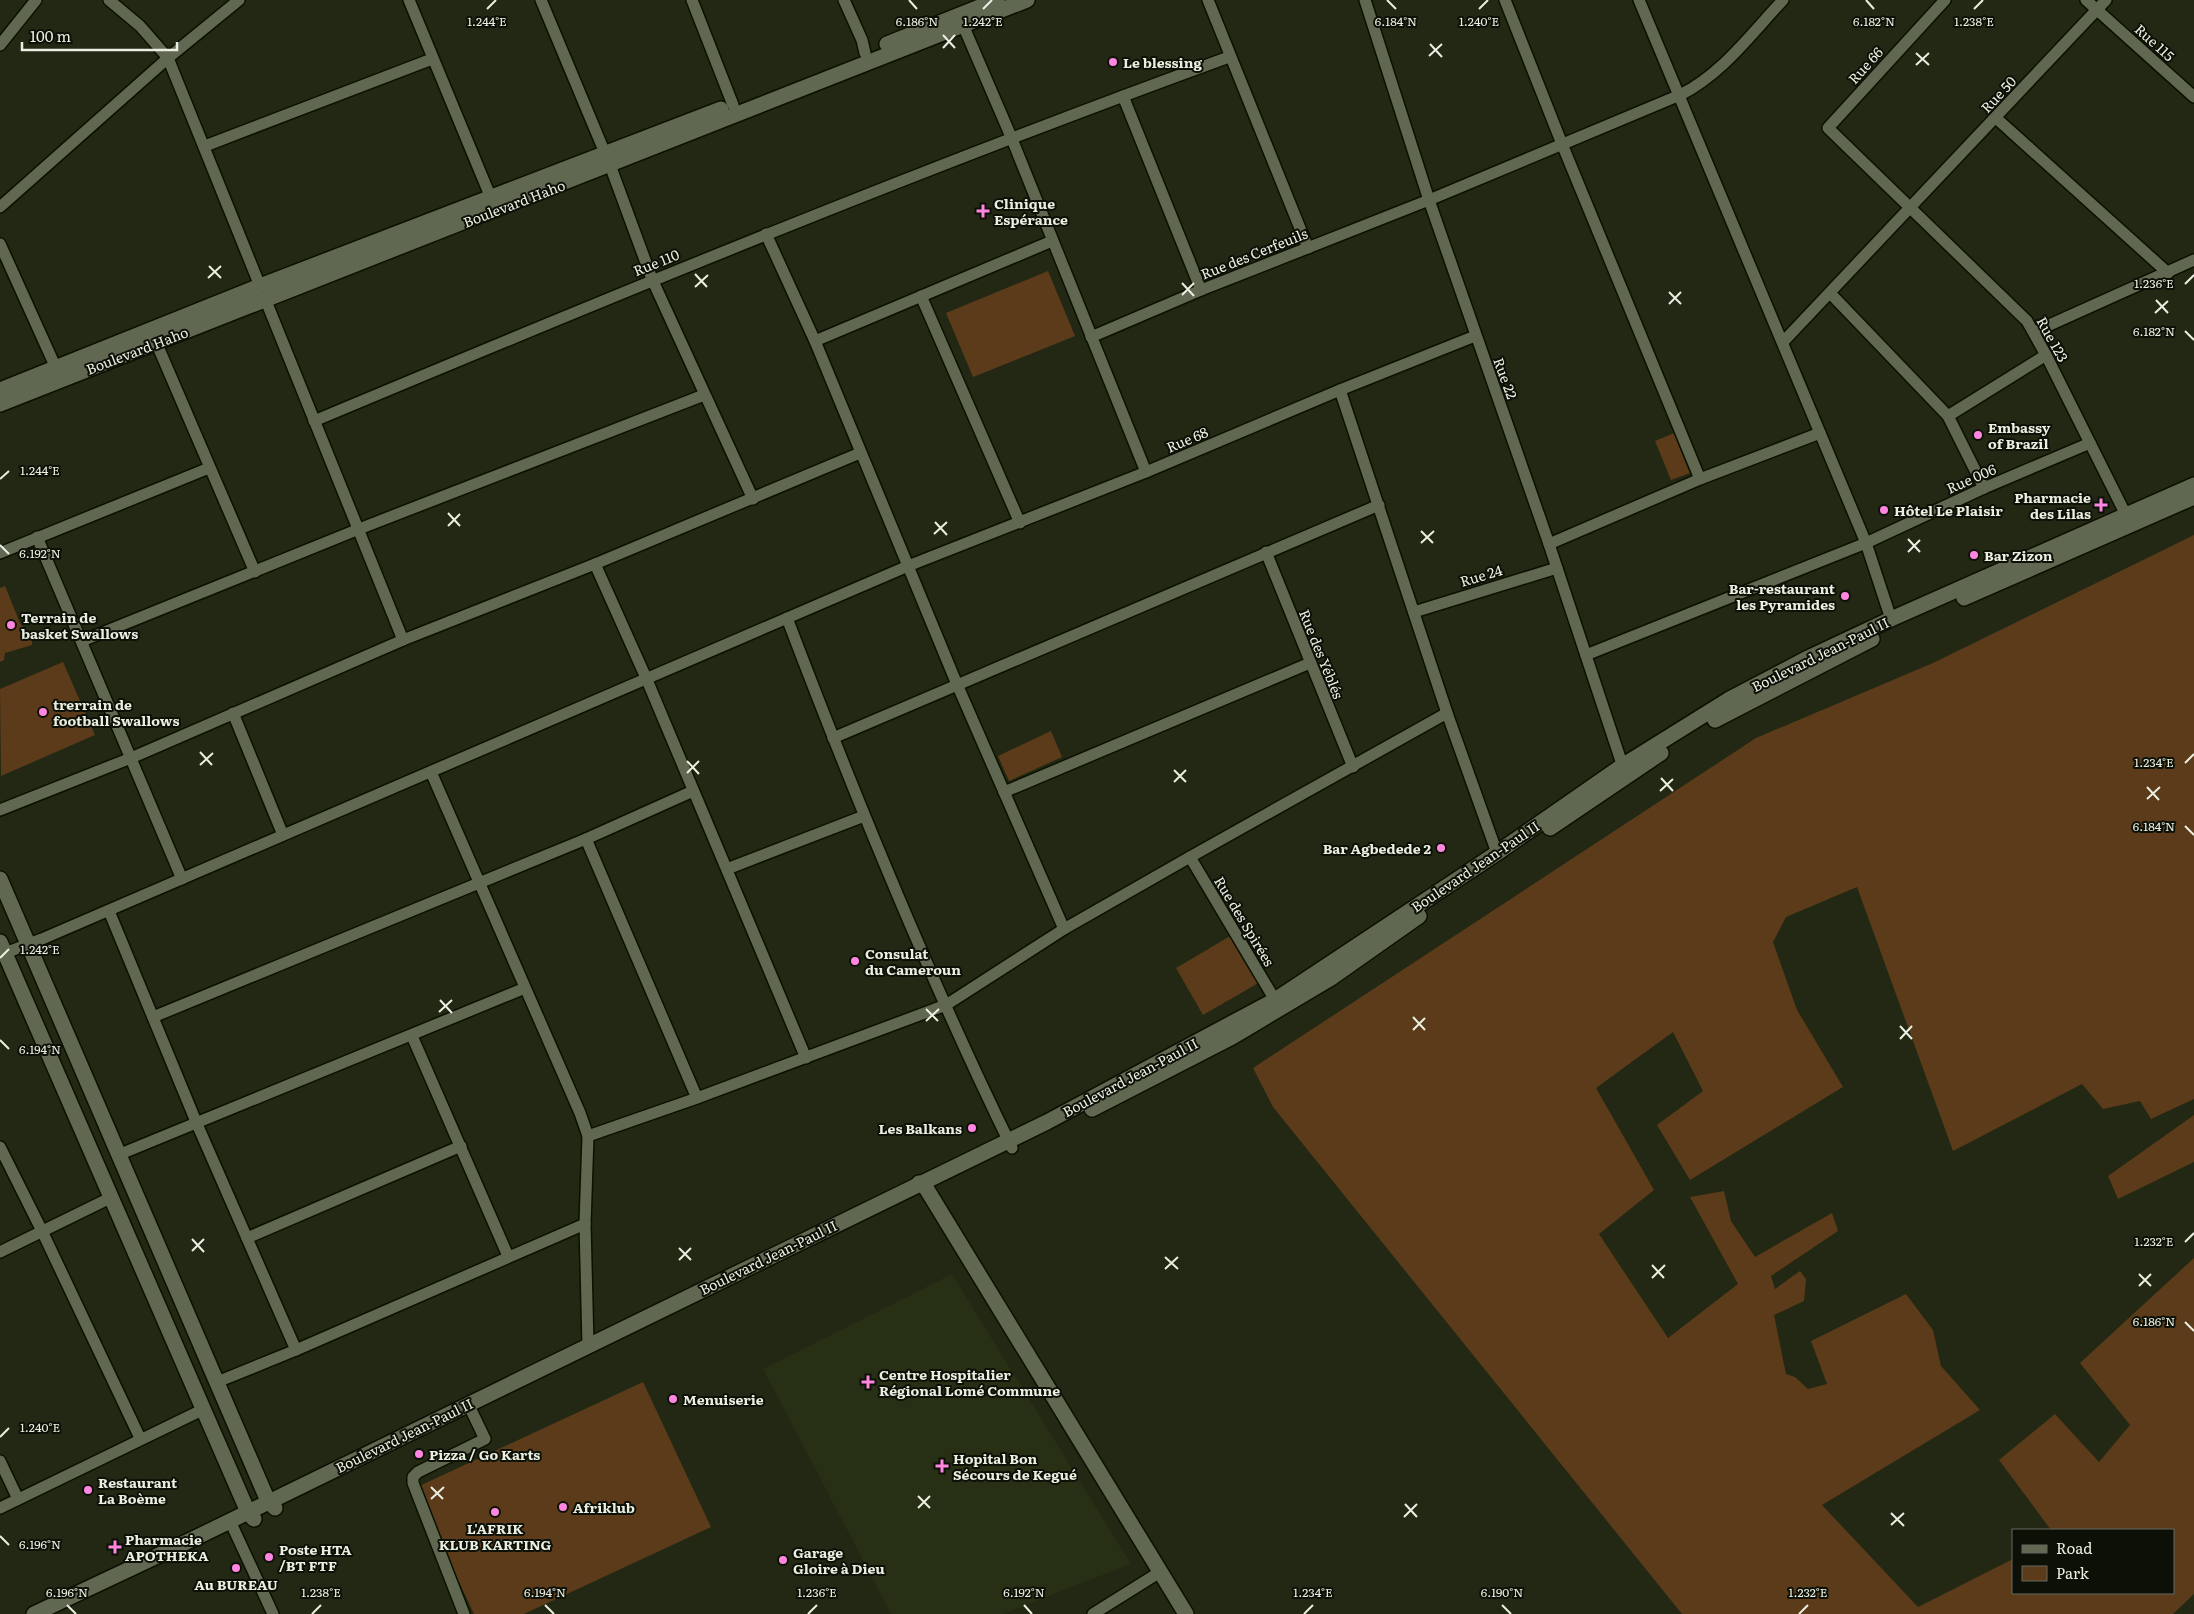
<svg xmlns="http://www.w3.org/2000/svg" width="2194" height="1614" font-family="Literata,serif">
<rect width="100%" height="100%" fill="#222814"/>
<polygon fill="#272f14" points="952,1274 1131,1564 1003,1614 891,1614 763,1369"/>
<g fill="#5b3b19">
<polygon points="1048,271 1075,336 973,377 946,313"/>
<polygon points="1674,433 1690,473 1671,480 1655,441"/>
<polygon points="2194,535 2194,1099 2151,1119 2140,1101 2103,1109 2082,1084 1953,1151 1857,887 1786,917 1773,942 1797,1010 1843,1087 1690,1180 1657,1125 1703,1091 1673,1032 1596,1088 1654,1190 1599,1234 1668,1338 1738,1284 1690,1197 1724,1191 1731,1221 1755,1257 1832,1213 1838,1231 1771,1276 1775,1289 1800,1271 1806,1279 1804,1301 1774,1315 1786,1374 1795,1377 1808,1389 1827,1384 1811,1341 1906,1294 1933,1330 1941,1366 1980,1410 1822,1505 1918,1607 2013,1559 2013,1593 2173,1593 2173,1530 2051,1530 1999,1460 2055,1414 2099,1462 2130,1425 2080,1363 2194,1258 2194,1594 2173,1614 1682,1614 1273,1107 1253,1068 1756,738 1933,663"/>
<polygon points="5,586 20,623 32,640 32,645 5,653 4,660 0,662 0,588"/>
<polygon points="63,662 95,735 1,776 0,689"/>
<polygon points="1051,731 1062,757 1009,781 998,756"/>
<polygon points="1232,935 1260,982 1203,1015 1176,968"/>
<polygon points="2194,1115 2194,1162 2118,1199 2108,1176"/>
<polygon points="643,1382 711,1527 524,1614 474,1614 415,1488"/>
</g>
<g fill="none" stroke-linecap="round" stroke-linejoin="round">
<defs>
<g id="street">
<polyline points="109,0 140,26 168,58 260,286"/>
<polyline points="409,0 491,198"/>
<polyline points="541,0 610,165 652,279 753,499"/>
<polyline points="692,0 733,105"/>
<polyline points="844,0 862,40 865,53"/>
<polyline points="1208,0 1308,248"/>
<polyline points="1365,0 1429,200 1549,544 1625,773"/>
<polyline points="1505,0 1562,144 1700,479"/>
<polyline points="1639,0 1866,543 1891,619"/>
<polyline points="1945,0 1828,128 2027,321 2046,355 2126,515"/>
<polyline points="2086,0 2194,97"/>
<polyline points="960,18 1012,139 1146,472"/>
<polyline points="0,45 36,0"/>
<polyline points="1123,96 1201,290"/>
<polyline points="1996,118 2168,273"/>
<polyline points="205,146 432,59"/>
<polyline points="0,207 168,58 239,0"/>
<polyline points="766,234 815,341 956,682 1064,929"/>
<polyline points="0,244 56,368"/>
<polyline points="1830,293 1948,416 1984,488"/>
<polyline points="921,296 1020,523"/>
<polyline points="266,301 403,640"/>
<polyline points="2034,332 2194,260"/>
<path d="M 1091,337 L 1201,290 L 1429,200 L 1680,95 C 1722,74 1751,34 1783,0"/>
<polyline points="815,341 1052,241"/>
<polyline points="156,342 255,572"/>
<polyline points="1783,342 2106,0"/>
<polyline points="1340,390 1447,713 1497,853"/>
<polyline points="1948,416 2046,355"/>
<path d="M 314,421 C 617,294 921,169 1229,57"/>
<polyline points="37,537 182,879"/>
<polyline points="1549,544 1700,479 1820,433"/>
<polyline points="1266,552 1353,767"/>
<polyline points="0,553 209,468"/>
<polyline points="595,564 647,680 806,1058"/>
<polyline points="1414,612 1557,568"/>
<path d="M 787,618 C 855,797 928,976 1012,1148"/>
<polyline points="82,641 359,529 704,395"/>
<polyline points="1586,655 1866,543 1984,488 2090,443"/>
<polyline points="233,713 283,835"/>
<polyline points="833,738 1379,505"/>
<polyline points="431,772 580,1113 588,1136 585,1224 588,1345"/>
<polyline points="1004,792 1310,663"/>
<polyline points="0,810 131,758 403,640 595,564 860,453"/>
<polyline points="586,839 697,1098"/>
<polyline points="1190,857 1275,1000"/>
<polyline points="727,869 864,816"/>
<polyline points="109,911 197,1124 296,1350"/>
<polyline points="0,955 42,939 908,566 1146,472 1340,390 1475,336"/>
<polyline points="153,1017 586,839 693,791"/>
<polyline points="412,1036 508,1256"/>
<polyline points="588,1136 697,1098 946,1005 1064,929 1190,857 1447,713"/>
<polyline points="0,1147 42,1231 140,1438"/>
<polyline points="118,1155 525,988"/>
<polyline points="247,1238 461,1146"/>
<polyline points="0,1252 110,1198"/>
<polyline points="217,1382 296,1350 585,1224"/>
<polyline points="0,1461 18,1499"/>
<polyline points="0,1508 202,1410"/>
<polyline points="230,1521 273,1614"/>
<polyline points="464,1614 413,1483 413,1477 418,1472 485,1439 472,1412"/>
<polyline points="1093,1614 1160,1572"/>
</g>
<g id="secondary">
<polyline points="887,44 997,0"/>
<polyline points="0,390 260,286 721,109"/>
<polyline points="0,404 1027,0"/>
<polyline points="1964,598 2194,497"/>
<polyline points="1715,720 1872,639"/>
<polyline points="1550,828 1661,753"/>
<polyline points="0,879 268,1501 275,1508"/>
<polyline points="0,942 248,1512 254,1519"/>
<polyline points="1092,1109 1232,1037 1331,978 1419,916"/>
<polyline points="919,1183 926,1188 1186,1614"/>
<polyline points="34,1614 191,1540 1047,1122 1275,1000 1497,853 1622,766 1728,700 1808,658 1891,619 2194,485"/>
</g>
</defs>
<use href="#street" stroke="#0b1101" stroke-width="14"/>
<use href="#secondary" stroke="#0b1101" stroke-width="18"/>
<use href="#street" stroke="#606851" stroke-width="11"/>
<use href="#secondary" stroke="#606851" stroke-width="15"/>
</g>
<path fill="none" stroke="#eaefe1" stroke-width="2" d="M 909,0 L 917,9M 1387,0 L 1396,9M 1866,0 L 1874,9M 487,9 L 496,0M 983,9 L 992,0M 1479,9 L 1488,0M 1974,9 L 1983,0M 943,35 L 955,48M 1430,44 L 1442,57M 943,48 L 955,35M 1916,53 L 1929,65M 1429,56 L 1442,44M 1916,65 L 1929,53M 209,266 L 221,278M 695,274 L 707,287M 208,278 L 221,266M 1182,283 L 1194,296M 2185,284 L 2194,275M 695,287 L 708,275M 1669,292 L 1681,304M 1182,295 L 1194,283M 2156,300 L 2168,313M 1669,304 L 1681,292M 2155,313 L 2168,301M 2185,331 L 2194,340M 0,479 L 9,471M 448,513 L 460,526M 935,522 L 947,535M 448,526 L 460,514M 1421,531 L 1433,543M 934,534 L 947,522M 1908,539 L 1920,552M 1421,543 L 1434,531M 0,545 L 9,554M 1908,552 L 1920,540M 200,752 L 212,765M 687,761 L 699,774M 2185,763 L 2194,754M 200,765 L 213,753M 1174,770 L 1186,782M 687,773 L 699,761M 1661,778 L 1673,791M 1174,782 L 1186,770M 2147,787 L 2159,800M 1660,791 L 1673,779M 2147,799 L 2160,787M 2185,826 L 2194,835M 0,958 L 9,949M 440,1000 L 452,1013M 926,1009 L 938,1021M 439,1012 L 452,1000M 1413,1017 L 1425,1030M 926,1021 L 939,1009M 1900,1026 L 1912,1039M 1413,1030 L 1425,1018M 1900,1039 L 1912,1026M 0,1040 L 9,1049M 192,1239 L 204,1252M 2185,1242 L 2194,1233M 679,1248 L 691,1260M 192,1251 L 204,1239M 1165,1257 L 1178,1269M 679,1260 L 691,1248M 1652,1265 L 1664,1278M 1165,1269 L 1178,1257M 2139,1274 L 2151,1286M 1652,1278 L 1665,1265M 2139,1286 L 2151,1274M 2185,1322 L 2194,1331M 0,1437 L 9,1428M 431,1487 L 443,1499M 918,1496 L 930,1508M 431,1499 L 444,1487M 1405,1504 L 1417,1517M 918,1508 L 930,1496M 1891,1513 L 1904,1526M 1404,1517 L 1417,1504M 1891,1525 L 1904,1513M 0,1536 L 9,1545M 67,1605 L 76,1614M 545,1605 L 554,1614M 1024,1605 L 1032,1614M 1502,1605 L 1511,1614M 312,1614 L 321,1605M 808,1614 L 817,1605M 1304,1614 L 1313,1605M 1799,1614 L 1808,1605"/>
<g fill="#fe85e0" stroke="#0d1007" stroke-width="2">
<circle cx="1113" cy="62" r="5"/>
<path d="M980.5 203.5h5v5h5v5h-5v5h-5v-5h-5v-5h5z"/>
<circle cx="1978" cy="435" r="5"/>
<path d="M2098.5 497.5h5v5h5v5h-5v5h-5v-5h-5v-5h5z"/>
<circle cx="1884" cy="510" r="5"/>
<circle cx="1974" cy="555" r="5"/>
<circle cx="1845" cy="596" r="5"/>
<circle cx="11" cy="625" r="5"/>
<circle cx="43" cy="712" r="5"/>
<circle cx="1441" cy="848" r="5"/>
<circle cx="855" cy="961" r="5"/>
<circle cx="972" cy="1128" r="5"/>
<path d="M865.5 1374.5h5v5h5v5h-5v5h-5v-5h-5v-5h5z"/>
<circle cx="673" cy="1399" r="5"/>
<circle cx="419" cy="1454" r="5"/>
<path d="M939.5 1458.5h5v5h5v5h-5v5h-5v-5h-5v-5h5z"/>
<circle cx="88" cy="1490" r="5"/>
<circle cx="563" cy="1507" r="5"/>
<circle cx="495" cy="1512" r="5"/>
<path d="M112.5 1539.5h5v5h5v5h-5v5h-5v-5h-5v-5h5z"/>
<circle cx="269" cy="1557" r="5"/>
<circle cx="783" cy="1560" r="5"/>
<circle cx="236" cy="1568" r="5"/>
</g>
<g text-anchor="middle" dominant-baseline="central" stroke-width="4" stroke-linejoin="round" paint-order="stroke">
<g font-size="14" fill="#eaefe1" stroke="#0d1007">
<text transform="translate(2155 42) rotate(42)">Rue 115</text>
<text transform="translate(1865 65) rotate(-48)">Rue 66</text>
<text transform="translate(1998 94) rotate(-47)">Rue 50</text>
<text transform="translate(514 203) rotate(-21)">Boulevard Haho</text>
<text transform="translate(1254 253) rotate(-22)">Rue des Cerfeuils</text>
<text transform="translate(656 262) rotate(-22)">Rue 110</text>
<text transform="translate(2053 339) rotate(61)">Rue 123</text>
<text transform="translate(137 350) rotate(-21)">Boulevard Haho</text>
<text transform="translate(1506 378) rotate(70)">Rue 22</text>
<text transform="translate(1187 439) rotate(-23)">Rue 68</text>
<text transform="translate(1971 478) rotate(-24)">Rue 006</text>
<text transform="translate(1481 575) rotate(-17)">Rue 24</text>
<text transform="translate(1322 654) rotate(68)">Rue des Yéblés</text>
<text transform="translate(1820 654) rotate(-26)">Boulevard Jean-Paul II</text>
<text transform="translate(1475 866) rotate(-34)">Boulevard Jean-Paul II</text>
<text transform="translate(1245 921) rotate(59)">Rue des Spirées</text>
<text transform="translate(1130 1077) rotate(-28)">Boulevard Jean-Paul II</text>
<text transform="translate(768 1257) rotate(-26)">Boulevard Jean-Paul II</text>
<text transform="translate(404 1435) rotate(-26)">Boulevard Jean-Paul II</text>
</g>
<g font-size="14" font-weight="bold" fill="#eaefe1" stroke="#0d1007" text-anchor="start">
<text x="1123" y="62">Le blessing</text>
<text x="994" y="203">Clinique<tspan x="994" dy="16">Espérance</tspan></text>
<text x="1988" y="427">Embassy<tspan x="1988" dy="16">of Brazil</tspan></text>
<text x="2091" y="497" text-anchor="end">Pharmacie<tspan x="2091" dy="16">des Lilas</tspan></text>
<text x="1894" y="510">Hôtel Le Plaisir</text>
<text x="1984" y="555">Bar Zizon</text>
<text x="1835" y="588" text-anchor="end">Bar-restaurant<tspan x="1835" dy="16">les Pyramides</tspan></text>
<text x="21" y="617">Terrain de<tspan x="21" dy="16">basket Swallows</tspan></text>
<text x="53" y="704">trerrain de<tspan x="53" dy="16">football Swallows</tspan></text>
<text x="1431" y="848" text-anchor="end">Bar Agbedede 2</text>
<text x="865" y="953">Consulat<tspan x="865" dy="16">du Cameroun</tspan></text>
<text x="962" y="1128" text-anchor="end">Les Balkans</text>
<text x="879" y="1374">Centre Hospitalier<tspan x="879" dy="16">Régional Lomé Commune</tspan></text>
<text x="683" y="1399">Menuiserie</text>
<text x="429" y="1454">Pizza / Go Karts</text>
<text x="953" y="1458">Hopital Bon<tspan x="953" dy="16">Sécours de Kegué</tspan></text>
<text x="98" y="1482">Restaurant<tspan x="98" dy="16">La Boème</tspan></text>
<text x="573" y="1507">Afriklub</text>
<text x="495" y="1528" text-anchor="middle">L'AFRIK<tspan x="495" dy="16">KLUB KARTING</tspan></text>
<text x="125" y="1539">Pharmacie<tspan x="125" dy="16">APOTHEKA</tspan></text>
<text x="279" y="1549">Poste HTA<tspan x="279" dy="16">/BT FTF</tspan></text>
<text x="793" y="1552">Garage<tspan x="793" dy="16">Gloire à Dieu</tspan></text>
<text x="236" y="1584" text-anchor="middle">Au BUREAU</text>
</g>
</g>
<g font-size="12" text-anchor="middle" fill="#eaefe1" stroke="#0d1007" stroke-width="4" stroke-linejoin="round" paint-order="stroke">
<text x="487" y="26">1.244°E</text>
<text x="983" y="26">1.242°E</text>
<text x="1479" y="26">1.240°E</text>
<text x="1974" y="26">1.238°E</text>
<text x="917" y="26">6.186°N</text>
<text x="1396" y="26">6.184°N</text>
<text x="1874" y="26">6.182°N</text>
<text x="2154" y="288">1.236°E</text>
<text x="2154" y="336">6.182°N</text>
<text x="40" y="475">1.244°E</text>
<text x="40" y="558">6.192°N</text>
<text x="2154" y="767">1.234°E</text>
<text x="2154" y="831">6.184°N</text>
<text x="40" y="954">1.242°E</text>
<text x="40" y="1054">6.194°N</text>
<text x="2154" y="1246">1.232°E</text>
<text x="2154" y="1326">6.186°N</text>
<text x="40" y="1432">1.240°E</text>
<text x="40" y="1549">6.196°N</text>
<text x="67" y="1597">6.196°N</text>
<text x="545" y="1597">6.194°N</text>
<text x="1024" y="1597">6.192°N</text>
<text x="1502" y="1597">6.190°N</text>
<text x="321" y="1597">1.238°E</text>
<text x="817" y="1597">1.236°E</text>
<text x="1313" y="1597">1.234°E</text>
<text x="1808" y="1597">1.232°E</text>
</g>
<rect x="2012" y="1529" width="162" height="65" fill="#0d1007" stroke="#65695e"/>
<rect x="2022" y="1545" width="25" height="8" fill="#606851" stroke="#65695e"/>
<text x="2056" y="1554" font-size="15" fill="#eaefe1">Road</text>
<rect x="2022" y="1566" width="25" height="15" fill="#5b3b19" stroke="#65695e"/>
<text x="2056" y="1579" font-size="15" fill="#eaefe1">Park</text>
<path d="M22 42v8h155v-8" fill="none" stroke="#eaefe1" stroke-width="2.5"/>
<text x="30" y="42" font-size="15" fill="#eaefe1" stroke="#0d1007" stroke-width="4" paint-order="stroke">100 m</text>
</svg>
